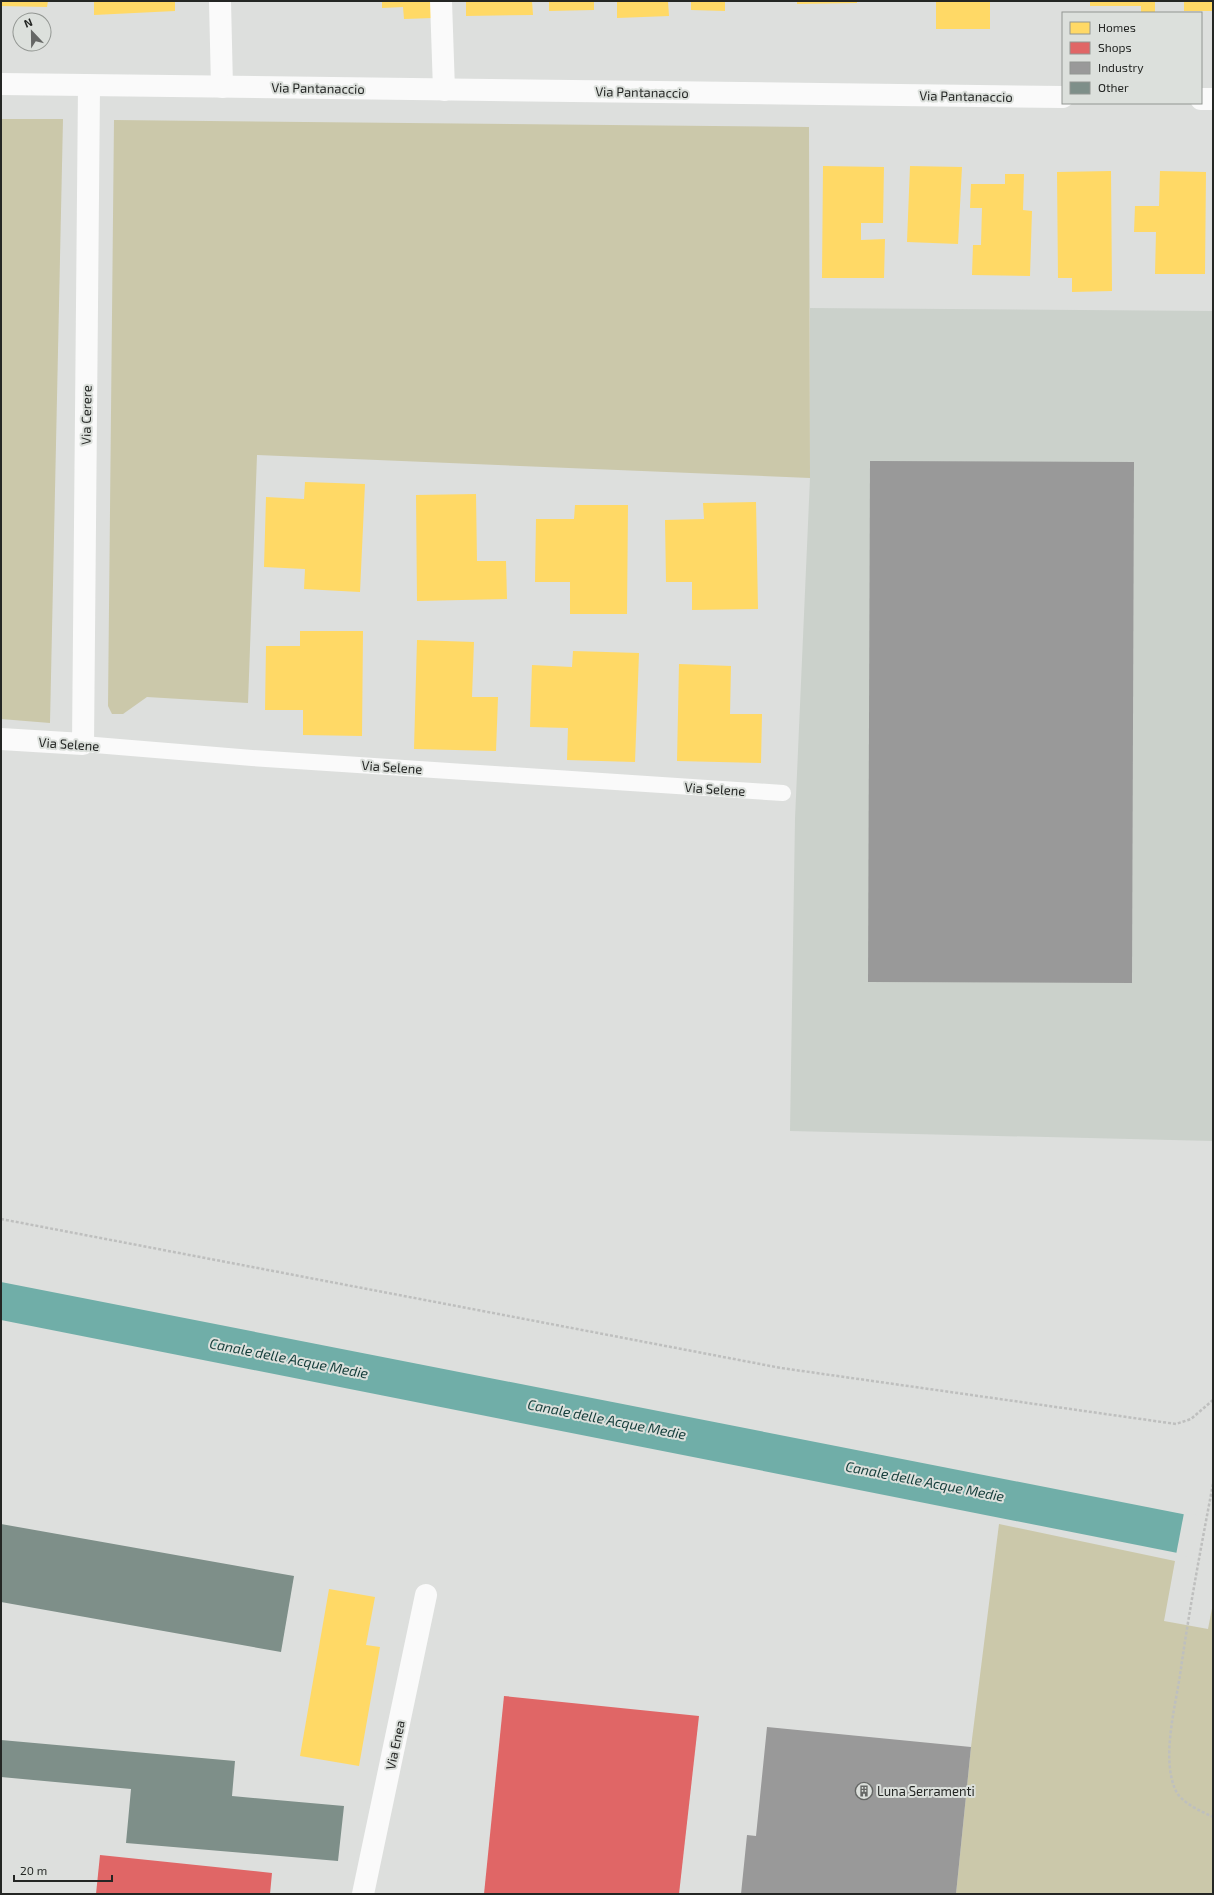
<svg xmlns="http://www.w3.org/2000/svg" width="1214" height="1895" font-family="'Exo 2',sans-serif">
<rect width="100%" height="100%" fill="#dddfdd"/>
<polygon fill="#cbd1cb" points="810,308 1213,311 1213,1141 790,1131 795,819 810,478"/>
<g fill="#cbc8aa">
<polygon points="1,119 63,119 50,723 1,719"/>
<polygon points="114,120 809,127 810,478 257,455 248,703 147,697 123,714 112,714 108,706"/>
<polygon points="999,1524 1175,1561 1164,1621 1208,1629 1213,1603 1213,1894 956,1894 971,1747"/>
</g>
<polygon fill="#70aea8" points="1,1282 1213,1520 1213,1560 1,1320"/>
<polygon fill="#dddfdd" points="1184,1513 1213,1518 1213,1562 1176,1555"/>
<g fill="#ffd966">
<polygon points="1,1 48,1 47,7 1,6"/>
<polygon points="94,1 175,1 175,11 94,15"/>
<polygon points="382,1 432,1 433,18 404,19 403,7 382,8"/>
<polygon points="466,1 532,1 533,15 466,16"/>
<polygon points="549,1 594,1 594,10 549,11"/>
<polygon points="617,1 668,1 669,16 617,18"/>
<polygon points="691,1 725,1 725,11 691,10"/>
<polygon points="797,1 857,1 857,3 797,4"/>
<rect x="936" y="1" width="54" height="28"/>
<polygon points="1090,1 1155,1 1155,13 1141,13 1141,6 1090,6"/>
<rect x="1184" y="1" width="29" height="10"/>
<polygon points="823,166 884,167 883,223 861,223 861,240 885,239 884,278 822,278"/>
<polygon points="910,166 962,167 958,244 907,242"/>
<polygon points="1111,171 1112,291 1072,292 1072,278 1058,278 1057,172"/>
<polygon points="1160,171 1206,172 1205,274 1155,274 1156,232 1134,232 1135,206 1159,206"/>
<polygon points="1005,174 1024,174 1023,210 1032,211 1030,276 972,275 973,245 981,245 982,208 970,208 971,184 1005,184"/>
<polygon points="305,482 365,484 360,592 304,589 305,569 264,567 266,497 304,499"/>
<polygon points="476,494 477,561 506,561 507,599 417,601 416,495"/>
<polygon points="756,502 758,609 692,610 692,582 666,582 665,520 704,519 703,503"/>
<polygon points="575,505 628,505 627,614 570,614 570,582 535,582 536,519 574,519"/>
<polygon points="300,631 363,631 362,736 303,735 303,710 265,710 266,646 300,646"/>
<polygon points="417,640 474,642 472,697 498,697 496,751 414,749"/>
<polygon points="573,651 639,653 635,762 567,760 568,728 530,727 532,665 572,667"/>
<polygon points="679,664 731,666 730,714 762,714 761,763 677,761"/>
<polygon points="329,1589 375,1597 366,1645 380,1647 359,1766 300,1756"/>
</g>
<g fill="#e06666">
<polygon points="504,1696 699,1716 679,1894 484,1894"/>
<polygon points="100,1855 272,1873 270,1894 96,1894"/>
</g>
<g fill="#999">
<polygon points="870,461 1134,462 1132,983 868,982"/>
<polygon points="767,1727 971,1747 956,1894 741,1894 747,1835 756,1836"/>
</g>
<g fill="#7e8f89">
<polygon points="1,1524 294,1576 281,1652 1,1602"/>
<polygon points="1,1740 235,1761 232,1796 344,1806 338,1861 126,1843 131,1789 1,1777"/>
</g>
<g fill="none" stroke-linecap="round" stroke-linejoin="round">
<g stroke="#bebfbe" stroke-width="2.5" stroke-dasharray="3 2" stroke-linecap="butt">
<polyline points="1,1219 781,1368 1176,1424 1191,1419 1213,1400"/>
<path d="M 1213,1484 C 1201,1547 1189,1611 1180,1675 C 1175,1708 1161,1760 1176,1791 C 1183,1804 1201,1811 1213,1817"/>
</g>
<polyline stroke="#fafafa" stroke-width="16" points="83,744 252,758 783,793"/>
<g stroke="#fafafa" stroke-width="22">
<polyline points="220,1 222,87"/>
<polyline points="441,1 444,90"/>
<polyline points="1,739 83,744 89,86"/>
<polyline points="363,1894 426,1595"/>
</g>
<g stroke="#fafafa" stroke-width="22">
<polyline points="1,84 1063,97"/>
<polyline points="1201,99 1213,99"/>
</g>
</g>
<defs>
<symbol id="building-ring" viewBox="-11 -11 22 22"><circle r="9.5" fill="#dce0dc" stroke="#656765" stroke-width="1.5"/><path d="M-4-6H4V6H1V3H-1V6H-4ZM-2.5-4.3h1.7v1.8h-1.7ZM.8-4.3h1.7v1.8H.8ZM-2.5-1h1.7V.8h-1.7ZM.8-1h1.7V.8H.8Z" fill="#656765"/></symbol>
</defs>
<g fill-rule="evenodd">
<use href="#building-ring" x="854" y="1781" width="20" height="20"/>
</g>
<g text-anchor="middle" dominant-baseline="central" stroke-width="4" stroke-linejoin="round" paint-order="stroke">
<g font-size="13" fill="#242624" stroke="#dce0dc">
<text transform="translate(318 88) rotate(1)">Via Pantanaccio</text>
<text transform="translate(642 92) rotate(1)">Via Pantanaccio</text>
<text transform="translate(966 96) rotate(1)">Via Pantanaccio</text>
<text transform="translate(86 415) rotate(-89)">Via Cerere</text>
<text transform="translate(69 744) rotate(4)">Via Selene</text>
<text transform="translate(392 767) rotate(4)">Via Selene</text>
<text transform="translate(715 789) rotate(4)">Via Selene</text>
<text transform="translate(395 1745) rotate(-78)">Via Enea</text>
</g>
<g font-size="13" fill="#242624" stroke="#dce0dc" text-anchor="start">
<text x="877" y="1791">Luna Serramenti</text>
</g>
<g font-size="14" font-style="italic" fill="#133c39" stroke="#dce0dc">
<text transform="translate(289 1358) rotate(11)">Canale delle Acque Medie</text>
<text transform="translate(607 1419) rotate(11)">Canale delle Acque Medie</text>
<text transform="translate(925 1481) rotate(11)">Canale delle Acque Medie</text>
</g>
</g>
<rect width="1214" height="1895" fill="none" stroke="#242624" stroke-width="4"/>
<rect x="1062" y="12" width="140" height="92" fill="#dce0dc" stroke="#929692"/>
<rect x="1070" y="22" width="20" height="12" fill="#ffd966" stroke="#929692"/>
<text x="1098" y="32" font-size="12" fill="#242624">Homes</text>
<rect x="1070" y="42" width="20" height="12" fill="#e06666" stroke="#929692"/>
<text x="1098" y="52" font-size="12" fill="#242624">Shops</text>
<rect x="1070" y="62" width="20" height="12" fill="#999999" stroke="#929692"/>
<text x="1098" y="72" font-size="12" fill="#242624">Industry</text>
<rect x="1070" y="82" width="20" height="12" fill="#7e8f89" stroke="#929692"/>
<text x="1098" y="92" font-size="12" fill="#242624">Other</text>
<g transform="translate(32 32) rotate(338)"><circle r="19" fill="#dce0dc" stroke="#929692"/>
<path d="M0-3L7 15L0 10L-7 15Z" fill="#656765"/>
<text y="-6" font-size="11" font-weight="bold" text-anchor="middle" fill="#242624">N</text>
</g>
<path d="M14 1875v6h98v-6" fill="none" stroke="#242624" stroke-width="2"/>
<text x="20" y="1875" font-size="12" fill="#242624" stroke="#dce0dc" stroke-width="3" paint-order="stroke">20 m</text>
</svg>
